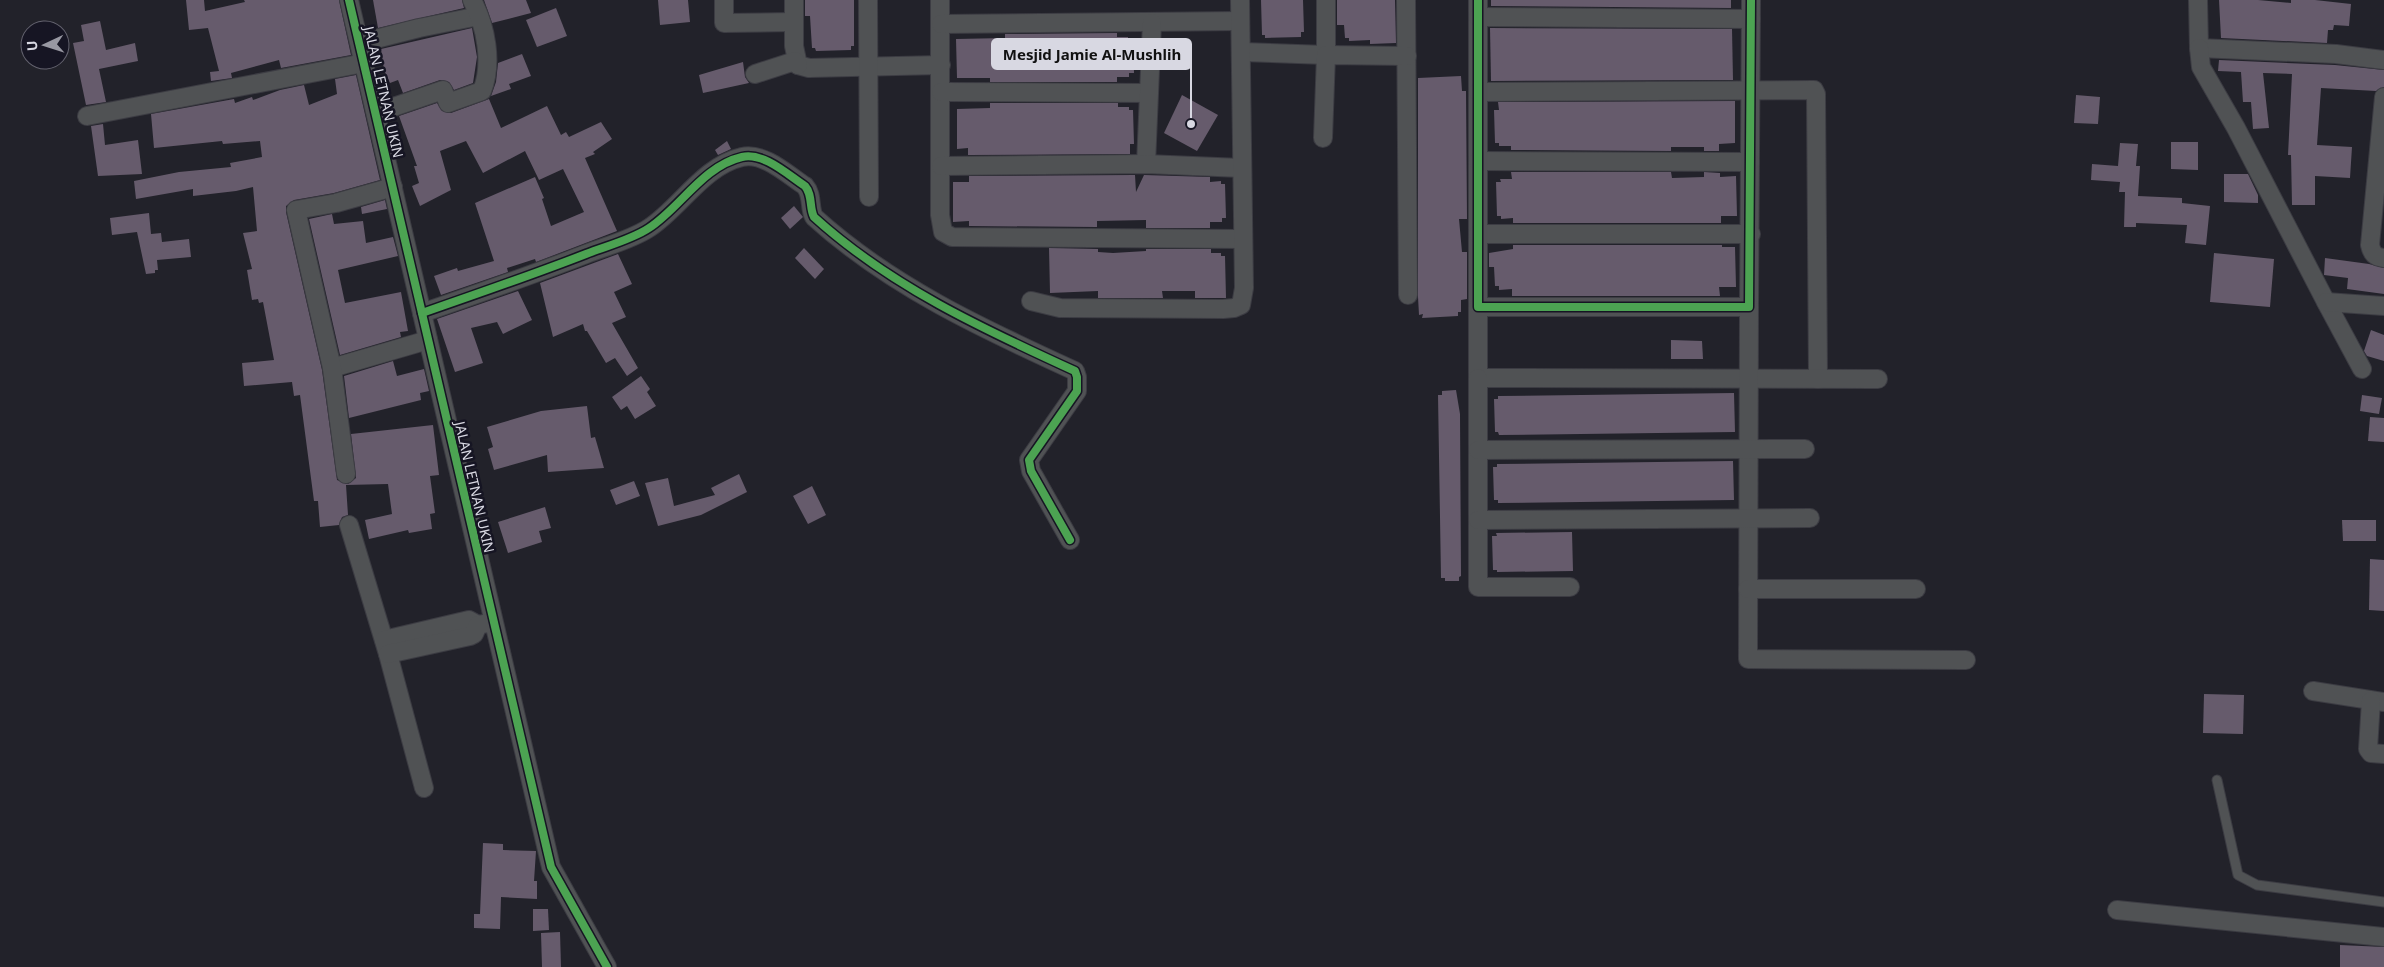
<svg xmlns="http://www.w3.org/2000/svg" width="2384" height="967" font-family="'Noto Sans',sans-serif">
<rect width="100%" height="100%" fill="#22222a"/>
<g fill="#665b6c">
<polygon points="186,0 204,0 205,11 245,2 244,0 339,0 351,55 281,68 279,60 231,73 232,78 211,81 210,72 219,71 208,28 189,30"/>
<polygon points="373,0 462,0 464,8 378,28"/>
<polygon points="484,0 526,0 531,13 492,23"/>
<polygon points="658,0 688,0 690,22 660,25"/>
<polygon points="805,0 854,0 854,46 851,46 851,50 816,51 815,48 812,48 810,16 805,16"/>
<polygon points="1261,0 1303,0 1304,32 1301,32 1301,37 1265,38 1265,35 1262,35"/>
<polygon points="1337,0 1395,0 1396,43 1370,44 1370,40 1349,41 1349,38 1345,38 1344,25 1337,25"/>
<polygon points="1491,0 1731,0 1731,8 1491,6"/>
<polygon points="2219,0 2258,0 2291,3 2291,0 2315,0 2351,4 2349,26 2334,25 2333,30 2328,30 2327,43 2221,38"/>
<polygon points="556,8 567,36 537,47 526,20"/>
<polygon points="100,21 106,50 135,43 138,61 99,69 106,102 86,105 73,43 84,41 81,25"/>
<polygon points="472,28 477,57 473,83 454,90 449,82 440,80 403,93 398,80 390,83 384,70 381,49"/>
<polygon points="1490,28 1732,29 1733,80 1491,81"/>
<polygon points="1117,33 1117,37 1128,37 1128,40 1133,40 1134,73 1129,73 1129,77 1117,77 1117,82 990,82 990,78 957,78 956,39 1005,38 1005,34"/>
<polygon points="522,54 531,76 509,84 511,89 491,96 496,82 498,63"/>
<polygon points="2219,60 2335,65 2384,70 2384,87 2376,91 2321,88 2317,145 2352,147 2350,178 2315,176 2315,205 2292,205 2291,155 2288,155 2292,74 2263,73 2269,128 2253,129 2251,102 2243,102 2241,72 2218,71"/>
<polygon points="743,62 745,77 749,83 703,93 699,75"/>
<polygon points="356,75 380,180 334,193 294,200 286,206 286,212 322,370 337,480 348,484 356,478 351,434 433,425 439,475 430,476 435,513 430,514 432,529 409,533 408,530 369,539 365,520 392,514 388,484 346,485 348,515 342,517 339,525 320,527 318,501 314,501 300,395 294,396 292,382 244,386 242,363 274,360 263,302 259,303 258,299 252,300 247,270 252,269 243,233 257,231 253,187 236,191 193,196 193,189 136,199 134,181 179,172 231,167 230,163 262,157 260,141 223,144 222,141 154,148 151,114 234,99 235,103 252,97 253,100 280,90 304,85 309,105 337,94 335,79"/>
<polygon points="1461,76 1462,91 1466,91 1467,219 1459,219 1462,252 1467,252 1467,299 1461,300 1461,312 1458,312 1458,316 1422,318 1423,314 1419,315 1418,297 1418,78"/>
<polygon points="1182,95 1218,115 1197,151 1164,133"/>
<polygon points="2076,95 2100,97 2098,124 2074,123"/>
<polygon points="489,99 501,128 547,106 561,135 566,132 569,137 601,122 612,139 593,152 595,154 585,158 617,231 536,262 535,259 507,268 508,272 441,295 434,276 457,268 458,271 494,261 475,203 535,177 544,198 542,199 551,226 584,212 563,169 539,180 525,151 483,173 466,141 440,151 451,190 420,206 412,186 419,183 414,166 417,166 399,116 437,103 442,111 451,113"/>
<polygon points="1735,101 1735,143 1719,144 1719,151 1704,151 1704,147 1671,147 1671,151 1511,150 1511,146 1499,146 1499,143 1495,143 1494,110 1499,110 1498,102"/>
<polygon points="990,103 1118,103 1118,107 1129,107 1129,110 1133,110 1134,144 1130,144 1130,154 968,155 968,148 957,149 957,109 990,108"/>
<polygon points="103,124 105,145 138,140 142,174 98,176 91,126"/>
<polygon points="727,141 731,149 718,155 715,150"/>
<polygon points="2171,142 2198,142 2198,170 2171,169"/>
<polygon points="2120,143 2138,144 2136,166 2140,166 2138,196 2182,198 2182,203 2210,206 2206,245 2185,243 2187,225 2136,223 2136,227 2124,227 2125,192 2119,192 2120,182 2091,180 2092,164 2118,166"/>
<polygon points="1511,172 1671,172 1672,178 1704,177 1704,172 1720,173 1720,177 1736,176 1737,216 1721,216 1721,223 1513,223 1513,218 1501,219 1501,216 1497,216 1496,182 1501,182 1500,179 1512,179"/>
<polygon points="2224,174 2248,174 2258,195 2258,203 2224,202"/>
<polygon points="1135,175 1136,192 1144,175 1210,177 1210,182 1221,181 1221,184 1225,184 1226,218 1222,218 1222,222 1210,222 1210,228 1146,228 1146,220 1097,221 1097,227 969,226 969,221 953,222 953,182 969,182 969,176"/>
<polygon points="385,200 387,209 362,214 361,207"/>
<polygon points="794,206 803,217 790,229 781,218"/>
<polygon points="149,213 151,234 161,233 162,242 189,239 191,257 157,260 158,270 155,270 155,273 146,274 137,232 112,235 110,218"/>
<polygon points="332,214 334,224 363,221 366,243 393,237 398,256 338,270 345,303 401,292 408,331 400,332 401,337 340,355 309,219"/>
<polygon points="1513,245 1722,245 1722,247 1735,247 1736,287 1719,287 1720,296 1512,296 1512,289 1499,290 1499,286 1495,286 1494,267 1489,267 1489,253 1513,249"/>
<polygon points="804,248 824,269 815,279 795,258"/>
<polygon points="1049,248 1098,249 1098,252 1113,253 1146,251 1146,249 1211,249 1211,253 1221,253 1221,256 1225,256 1226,298 1195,298 1195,291 1162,291 1163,298 1098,298 1098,291 1050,293"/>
<polygon points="2214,253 2274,259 2270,307 2210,302"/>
<polygon points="618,254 632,284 614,292 626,317 612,323 638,368 627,376 615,358 606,363 587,331 585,331 583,324 553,337 540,283"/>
<polygon points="2325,258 2369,264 2384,268 2384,294 2347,289 2348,278 2324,275"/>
<polygon points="518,291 532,320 503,334 497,322 471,328 483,363 455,372 437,319"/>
<polygon points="2371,330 2384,335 2384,361 2367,356 2364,351"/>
<polygon points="1671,340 1702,341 1703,359 1671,359"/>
<polygon points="393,361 397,376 424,369 429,391 420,393 421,400 349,418 344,376"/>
<polygon points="641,376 650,389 647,392 656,406 635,419 627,406 621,410 612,397"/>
<polygon points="1456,390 1460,414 1461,576 1459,577 1459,581 1445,581 1445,578 1441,578 1438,395 1442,395 1442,391"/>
<polygon points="1734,393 1735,432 1499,435 1498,432 1495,432 1494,399 1498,399 1498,396"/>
<polygon points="2362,395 2382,398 2379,414 2360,411"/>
<polygon points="587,406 591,438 595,437 604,468 548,472 547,455 494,470 488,449 493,447 487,427 541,411"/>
<polygon points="2370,417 2384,418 2384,442 2368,441"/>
<polygon points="1733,461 1734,500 1498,503 1498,500 1494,500 1493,467 1497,467 1497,464"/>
<polygon points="739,474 747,492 701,515 658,526 645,483 668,478 674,506 715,495 711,488"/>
<polygon points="634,481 640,496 616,505 610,490"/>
<polygon points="812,486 826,515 808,524 793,496"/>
<polygon points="545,507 551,528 539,531 542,542 508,553 498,522"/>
<polygon points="2342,520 2376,520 2376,541 2343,541"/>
<polygon points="1572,532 1573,571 1497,572 1497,570 1493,570 1492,536 1497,536 1496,533"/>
<polygon points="2370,559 2384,560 2384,611 2369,610"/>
<polygon points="2204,694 2244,695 2243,734 2203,733"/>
<polygon points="483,843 503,844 503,850 536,851 534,881 537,881 537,899 501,897 500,929 474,928 474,914 480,914"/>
<polygon points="533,909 548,909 549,930 533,931"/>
<polygon points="560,932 561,967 542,967 541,933"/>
<polygon points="2340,945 2384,947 2384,967 2340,967"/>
</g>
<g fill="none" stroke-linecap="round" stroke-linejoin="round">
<defs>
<polyline id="lane" points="2217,780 2238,875 2257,885 2384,902"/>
<g id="street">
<polyline points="349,0 551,867 607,967"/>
<polyline points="724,0 724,23 794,22"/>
<polyline points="794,0 794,46 798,65 809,68 941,65"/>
<polyline points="868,0 869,197"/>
<polyline points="940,0 940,215 943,232 952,237 1243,239"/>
<polyline points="1406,0 1408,295"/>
<polyline points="1478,0 1478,307 1749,307 1751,0"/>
<polyline points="2198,0 2199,48 2336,54 2384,60"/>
<polyline points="1478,17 1751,19"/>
<polyline points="941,24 1240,21"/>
<polyline points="360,43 419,28 479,16"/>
<polyline points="2199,48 2201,67 2236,128 2326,302 2362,369"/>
<polyline points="1242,52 1326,55 1326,0"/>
<polyline points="755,74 795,61 798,65"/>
<polyline points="941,92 1148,93"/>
<polyline points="1478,92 1814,90 1816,94 1818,379"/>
<path d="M 2384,97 L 2370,245 C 2372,254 2375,257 2384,258"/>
<path d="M 376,113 L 443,90 L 448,103 L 482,91 C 493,63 486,26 472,0"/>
<polyline points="87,116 364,63"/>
<polyline points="1323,138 1326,55 1407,56"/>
<polyline points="1478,161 1750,162"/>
<polyline points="1146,164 1152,23"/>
<polyline points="941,166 1146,164 1241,168"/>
<polyline points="1478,234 1751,234"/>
<polyline points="1031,301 1060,308 1223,309 1234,308 1241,305 1244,288 1240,0"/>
<polyline points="2326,302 2384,306"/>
<polyline points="1478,307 1478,378 1878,379"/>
<polyline points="1749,307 1748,659 1966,660"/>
<path d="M 422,313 C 477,294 532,275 586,254 C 606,246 631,240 649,228 C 680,208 703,166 742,157 C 764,152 788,175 805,186 C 813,195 809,208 814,217 C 890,286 983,329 1075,371 L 1077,377 L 1077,391 L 1029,460 L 1031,471 L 1070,540"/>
<polyline points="332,368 428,340"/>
<polyline points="1478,378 1478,587 1570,587"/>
<polyline points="1478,450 1805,449"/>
<polyline points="346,474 332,368 296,210 336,203 393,187"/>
<polyline points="1478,520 1810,518"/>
<polyline points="349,525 388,654 424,788"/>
<polyline points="1748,589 1916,589"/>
<polyline points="384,640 469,620 478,625"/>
<polyline points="388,654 470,636 474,634 478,625 493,622"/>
<polyline points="2313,691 2384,702"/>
<polyline points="2371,701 2368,749 2371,753 2384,754"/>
<polyline points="2117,910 2384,937"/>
</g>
</defs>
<use href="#lane" stroke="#3c3c43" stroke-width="11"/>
<use href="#street" stroke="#3c3c43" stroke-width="20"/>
<use href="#lane" stroke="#505254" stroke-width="9"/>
<use href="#street" stroke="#505254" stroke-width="18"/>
<defs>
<g id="cycleway">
<polyline points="349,0 551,867 607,967"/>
<polyline points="1478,0 1478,307 1749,307 1751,0"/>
<path d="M 422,313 C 477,294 532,275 586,254 C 606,246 631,240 649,228 C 680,208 703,166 742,157 C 764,152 788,175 805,186 C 813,195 809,208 814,217 C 890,286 983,329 1075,371 L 1077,377 L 1077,391 L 1029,460 L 1031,471 L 1070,540"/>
</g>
</defs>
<use href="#cycleway" stroke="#161523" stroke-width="11"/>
<use href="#cycleway" stroke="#4ca352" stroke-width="8"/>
</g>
<g text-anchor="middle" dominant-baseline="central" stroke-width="5" stroke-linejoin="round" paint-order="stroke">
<g font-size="14" fill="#d8d8e2" stroke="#161523">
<text transform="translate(384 92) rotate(77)">JALAN LETNAN UKIN</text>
<text transform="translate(475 487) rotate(77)">JALAN LETNAN UKIN</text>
</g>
</g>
<path fill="none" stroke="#d8d8e2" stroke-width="2" d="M1191 124L1191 54"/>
<circle fill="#d8d8e2" stroke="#161523" stroke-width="2" cx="1191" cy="124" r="5"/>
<rect fill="#d8d8e2" stroke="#d8d8e2" stroke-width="2" x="992" y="39" width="199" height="30" rx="5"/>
<g font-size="15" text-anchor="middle" font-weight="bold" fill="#111">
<text x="1092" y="60">Mesjid Jamie Al-Mushlih</text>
</g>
<g transform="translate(45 45) rotate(266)"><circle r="24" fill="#161523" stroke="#64636f"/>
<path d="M0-4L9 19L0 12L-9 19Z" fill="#9898a2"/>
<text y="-8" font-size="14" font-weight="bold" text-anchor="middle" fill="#d8d8e2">U</text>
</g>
</svg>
